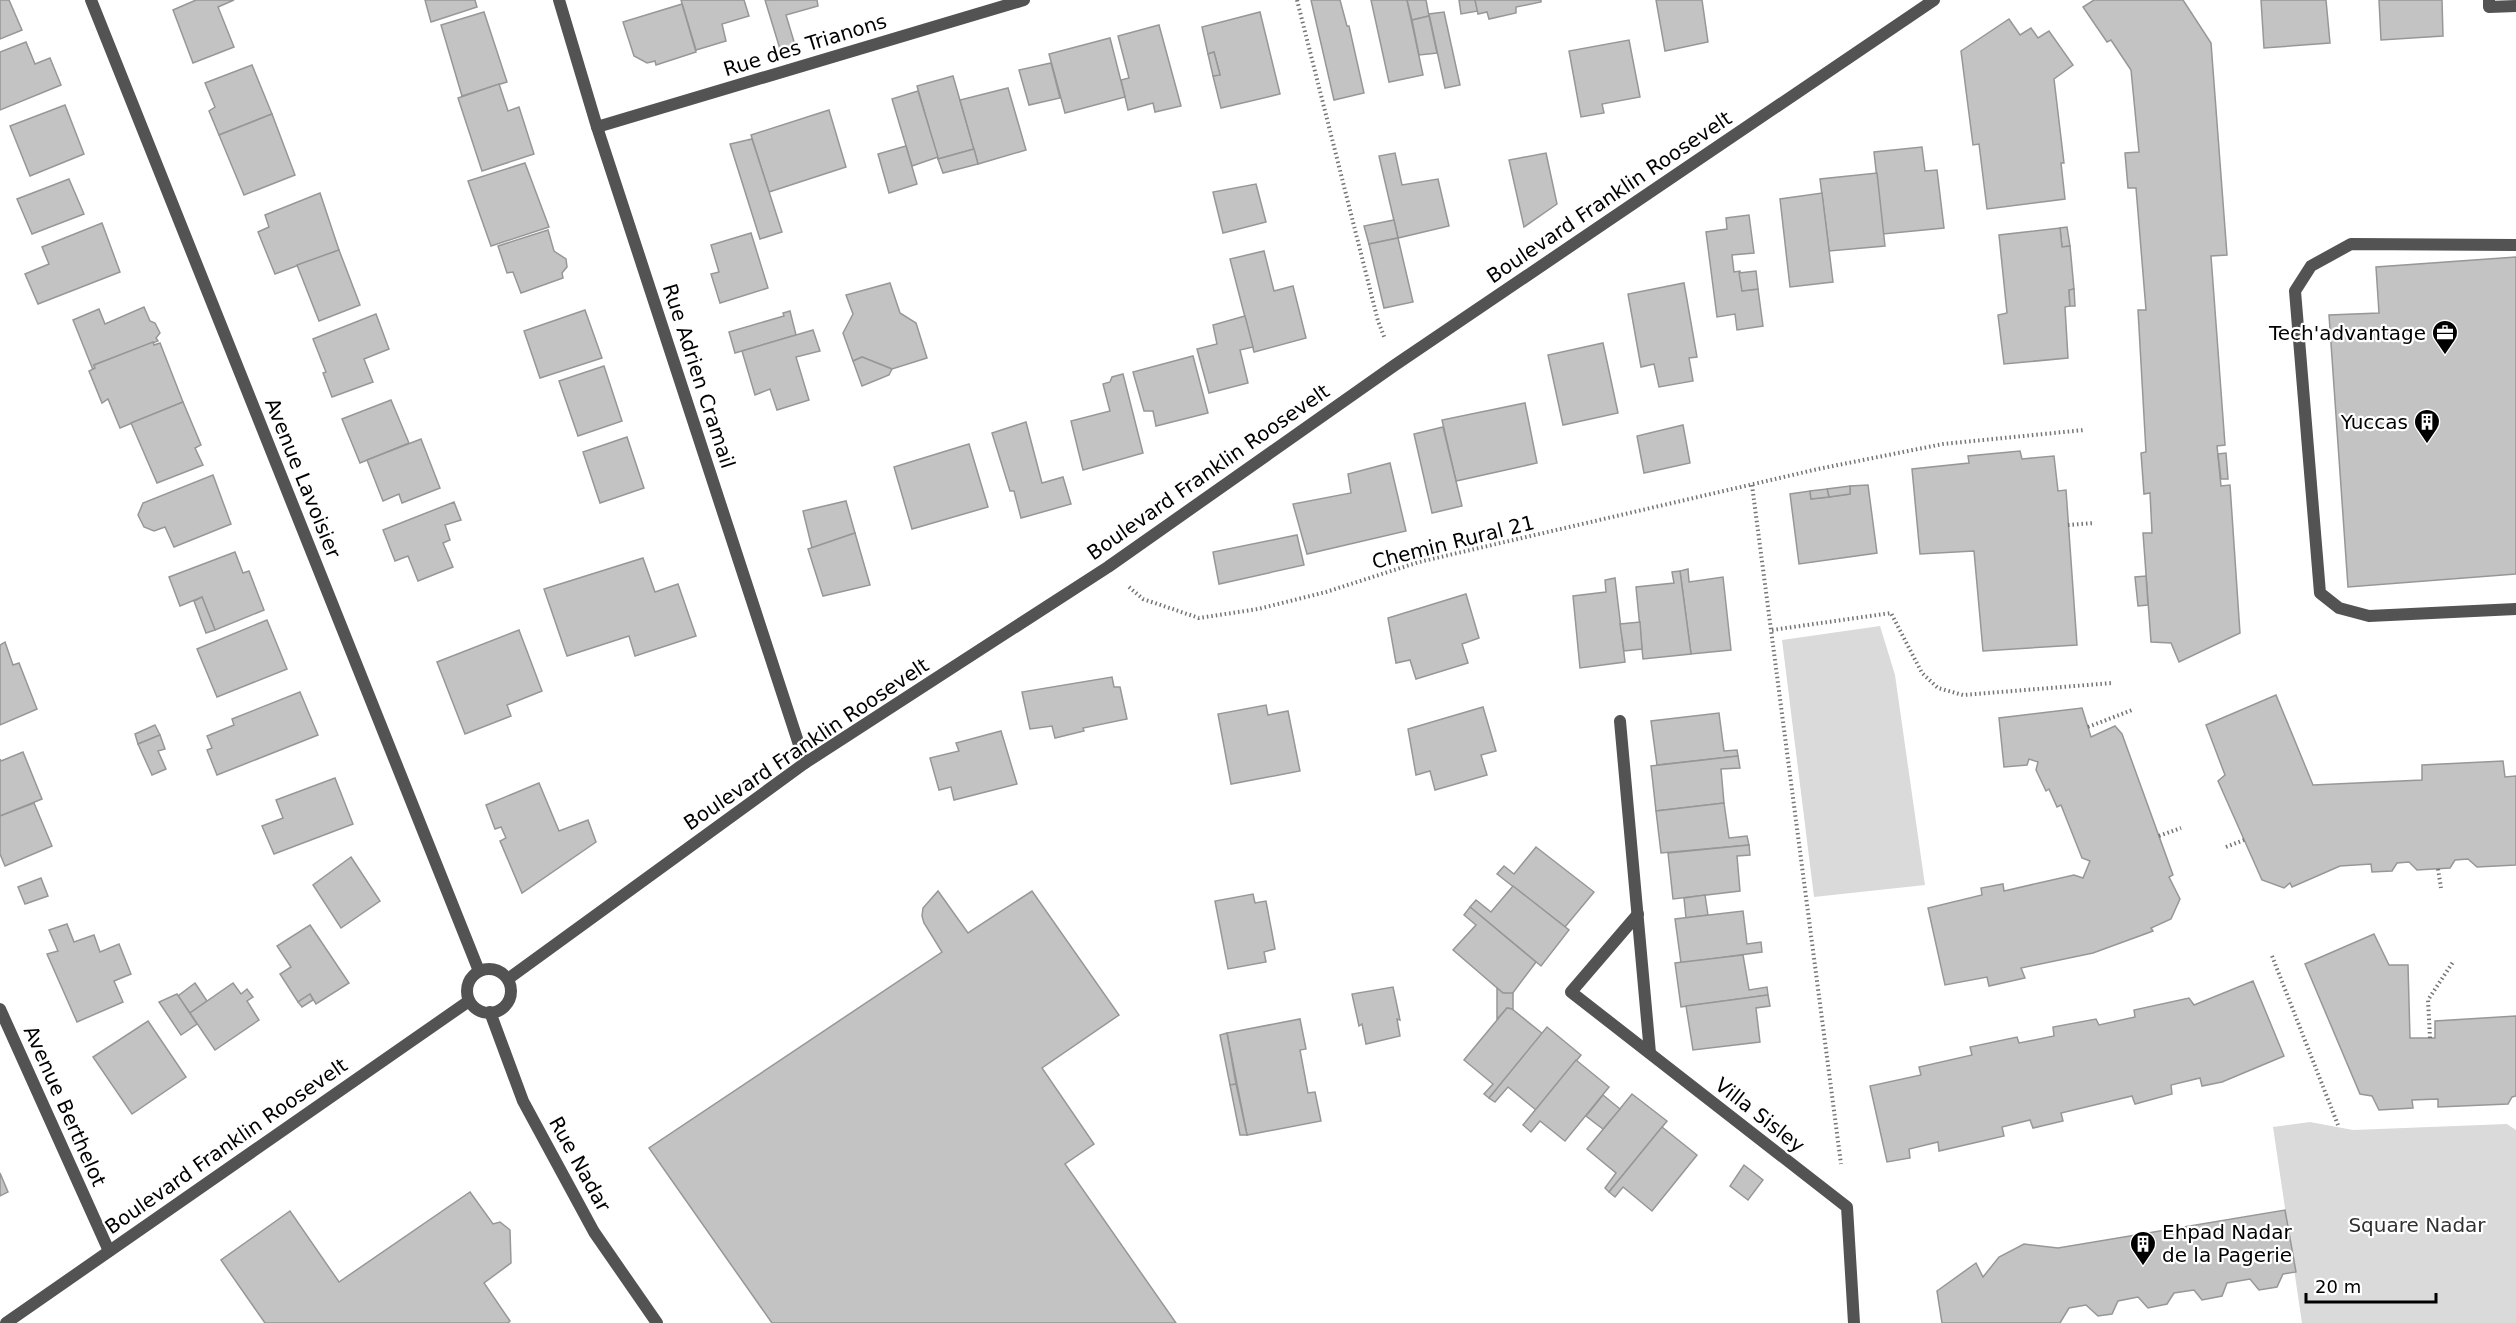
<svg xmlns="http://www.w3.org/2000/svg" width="2516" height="1323" font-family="'DejaVu Sans',sans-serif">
<rect width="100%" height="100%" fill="#fff"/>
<g fill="#dadada">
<polygon points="1880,626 1895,675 1925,885 1814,897 1782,640"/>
<polygon points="2310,1122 2353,1130 2507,1124 2516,1130 2516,1323 2302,1323 2273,1127"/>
</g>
<g fill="#c3c3c3" stroke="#979797" stroke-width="1.5">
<polygon points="0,0 9,0 22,30 0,39"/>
<polygon points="196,0 234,0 218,7 234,47 193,63 173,10"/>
<polygon points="425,0 475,0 477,7 431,22"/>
<polygon points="681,0 744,0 749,16 722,24 726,41 696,50"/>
<polygon points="765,0 817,0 818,6 786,15 795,45 780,49"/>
<polygon points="1311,0 1340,0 1347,26 1349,26 1364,93 1334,100"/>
<polygon points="1371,0 1407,0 1423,75 1389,82"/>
<polygon points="1407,0 1426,0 1429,16 1412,20"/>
<polygon points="1459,0 1475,0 1478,11 1461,14"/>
<polygon points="1475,0 1541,0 1541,2 1516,7 1516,13 1489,19 1487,12 1478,14"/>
<polygon points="1656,0 1702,0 1708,42 1665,51"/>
<polygon points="2094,0 2183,0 2211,43 2227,255 2211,256 2225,445 2217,446 2221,486 2230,485 2240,633 2179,662 2171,643 2151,642 2143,533 2152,533 2150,493 2144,494 2141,453 2146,452 2138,310 2146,310 2136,188 2128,188 2125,153 2139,152 2131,70 2111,40 2107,42 2083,7"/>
<polygon points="2261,0 2326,0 2330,43 2264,48"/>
<polygon points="2379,0 2442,0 2443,36 2381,40"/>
<polygon points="682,4 696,52 656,65 655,61 647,63 634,56 623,22"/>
<polygon points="484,12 507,82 462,96 441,25"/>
<polygon points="1260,12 1280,94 1221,108 1213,76 1220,75 1214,52 1208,54 1202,27"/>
<polygon points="1444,12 1460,85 1445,88 1429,14"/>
<polygon points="1429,16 1437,53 1419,55 1412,20"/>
<polygon points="2009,19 2020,35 2031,28 2038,38 2049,31 2073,65 2054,79 2064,163 2061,163 2065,199 1987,209 1979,144 1973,145 1961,51"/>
<polygon points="1159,25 1181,106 1155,112 1153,103 1128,110 1121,80 1129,78 1118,36"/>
<polygon points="1110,38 1125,97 1065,113 1049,54"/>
<polygon points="1629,40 1640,97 1602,104 1604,113 1581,117 1569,51"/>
<polygon points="26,42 35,64 50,58 61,85 0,110 0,52"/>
<polygon points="1214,52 1220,75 1213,76 1208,54"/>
<polygon points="1051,63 1060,98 1029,105 1019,70"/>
<polygon points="252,65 272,114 219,135 209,111 215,107 205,83"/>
<polygon points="953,76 974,149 938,159 917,86"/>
<polygon points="499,84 508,111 519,107 534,154 482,171 458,98"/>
<polygon points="1008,88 1026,150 978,164 960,100"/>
<polygon points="918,91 938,157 912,166 892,99"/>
<polygon points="65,105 84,154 30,176 10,126"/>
<polygon points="829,110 846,167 769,192 751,135"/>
<polygon points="272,114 295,175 244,195 219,135"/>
<polygon points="752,139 782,232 760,239 730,144"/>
<polygon points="906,146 917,184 889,193 878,154"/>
<polygon points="1922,147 1925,171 1937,170 1944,228 1883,234 1874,152"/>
<polygon points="974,149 978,164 943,173 938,159"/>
<polygon points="1395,153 1402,185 1438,179 1449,226 1398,238 1379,156"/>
<polygon points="1546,153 1557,204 1524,227 1509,160"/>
<polygon points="525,163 549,227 491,246 468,181"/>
<polygon points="1877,173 1885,246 1829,251 1820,179"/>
<polygon points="69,179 84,214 32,234 17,199"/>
<polygon points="1256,184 1266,222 1223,233 1213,192"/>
<polygon points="320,193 339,250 275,274 258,232 269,227 265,215"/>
<polygon points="1822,193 1833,282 1790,287 1780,199"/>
<polygon points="1749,215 1754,253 1732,255 1734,272 1740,271 1742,291 1758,289 1763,326 1737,330 1735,314 1717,317 1706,232 1727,229 1726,218"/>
<polygon points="1394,220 1398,238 1369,244 1364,226"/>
<polygon points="102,223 120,272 38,304 25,274 49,264 42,247"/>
<polygon points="2067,227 2070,246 2062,247 2060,228"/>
<polygon points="2060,228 2062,247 2070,246 2074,289 2069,290 2070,306 2065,307 2068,358 2004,364 1998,315 2007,313 1999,235"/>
<polygon points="548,230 554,251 566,259 567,267 562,273 563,278 521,293 513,272 507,273 498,246"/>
<polygon points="751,233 768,288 720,303 711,274 719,272 711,245"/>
<polygon points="1398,238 1413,302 1384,308 1369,244"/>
<polygon points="339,250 360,305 319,321 297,265"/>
<polygon points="1264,251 1274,291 1293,286 1306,338 1254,352 1230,259"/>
<polygon points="2516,257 2516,574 2348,587 2329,315 2379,313 2376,267"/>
<polygon points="1756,271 1758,289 1742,291 1739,273"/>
<polygon points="890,283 900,313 916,323 927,358 892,369 862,357 853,361 843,333 853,314 846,295"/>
<polygon points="1684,283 1697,357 1689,358 1693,381 1659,387 1654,364 1641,367 1628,294"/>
<polygon points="2074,289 2075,306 2070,306 2069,290"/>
<polygon points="144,307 150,321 155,323 160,333 156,338 158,341 94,365 95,368 93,370 73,320 99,309 105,324"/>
<polygon points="585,310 602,358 540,378 524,331"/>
<polygon points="790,311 796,335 735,353 729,332 784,316 783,313"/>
<polygon points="376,314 389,349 364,359 373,382 332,397 323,373 326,372 313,339"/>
<polygon points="1245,316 1253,347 1240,350 1248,383 1209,393 1197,349 1217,344 1213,325"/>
<polygon points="813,330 820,351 796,357 809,400 777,410 770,389 755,395 742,351"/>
<polygon points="153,342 154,345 160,343 183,402 120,428 108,399 102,403 89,371 95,368 94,365"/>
<polygon points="1603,343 1618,413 1563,425 1548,355"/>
<polygon points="1193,356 1208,413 1156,426 1153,411 1144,411 1133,372"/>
<polygon points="862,357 892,369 889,375 862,386 853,361"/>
<polygon points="604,366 622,421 578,436 559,381"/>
<polygon points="1123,374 1143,453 1083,470 1071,421 1110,411 1103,384 1110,382 1112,377"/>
<polygon points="391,400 409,443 360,463 342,419"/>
<polygon points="183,402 201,445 195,448 203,465 157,483 131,423"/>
<polygon points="1525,403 1537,463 1456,481 1442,420"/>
<polygon points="1026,422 1042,483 1063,477 1071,504 1021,518 1014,491 1010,491 992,433"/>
<polygon points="1683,425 1690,463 1644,473 1637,436"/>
<polygon points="1443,427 1462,506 1432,513 1414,434"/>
<polygon points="627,437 644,488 600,503 583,452"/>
<polygon points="421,439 440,488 402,503 399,494 383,501 367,460"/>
<polygon points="969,444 988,507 912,529 894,467"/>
<polygon points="2020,451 2022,459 2054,456 2058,491 2066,490 2077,645 1983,651 1974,551 1920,554 1912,469 1969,463 1968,456"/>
<polygon points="2226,453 2228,479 2221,479 2218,454"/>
<polygon points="1390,463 1406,531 1307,554 1293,504 1351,493 1348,474"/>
<polygon points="213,475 231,524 174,547 165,527 154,531 144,527 138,515 143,503"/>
<polygon points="1868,485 1877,553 1799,564 1790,494 1810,491 1811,499 1829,497 1850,494 1850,486"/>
<polygon points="1850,486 1850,494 1829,497 1827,489"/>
<polygon points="1827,489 1829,497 1811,499 1810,491"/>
<polygon points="846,501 855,533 812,548 803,511"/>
<polygon points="454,502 461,520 445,525 450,540 443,543 453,567 418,581 408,556 395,561 383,530"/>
<polygon points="855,533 870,585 823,596 808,549"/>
<polygon points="1297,535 1304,565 1219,584 1213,552"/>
<polygon points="235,552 243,573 249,571 264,610 215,630 202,597 180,606 169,577"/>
<polygon points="643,558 655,592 678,584 696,636 635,656 629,636 567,656 544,589"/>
<polygon points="1688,569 1689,582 1723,577 1731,650 1691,654 1680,571"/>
<polygon points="1680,571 1691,654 1643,659 1636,587 1674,583 1672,572"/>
<polygon points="2146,576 2148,605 2138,606 2135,577"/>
<polygon points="1615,578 1625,662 1580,668 1573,596 1606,592 1605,580"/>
<polygon points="1466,594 1479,638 1462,644 1468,663 1416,679 1410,660 1396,663 1388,618"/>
<polygon points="202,597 215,630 206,633 194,601"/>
<polygon points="267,620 287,669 217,697 197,649"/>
<polygon points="1640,622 1642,649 1624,651 1620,624"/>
<polygon points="519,630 542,691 507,705 511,716 465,734 437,662"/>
<polygon points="5,642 13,665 19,663 37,709 0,725 0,645"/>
<polygon points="1112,677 1114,687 1120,687 1127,719 1083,728 1084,731 1055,738 1052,726 1030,729 1022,692"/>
<polygon points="300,692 318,735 217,775 207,750 212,748 207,736 234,725 232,719"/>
<polygon points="2276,695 2313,785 2422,780 2422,765 2503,761 2505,777 2516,776 2516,865 2477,867 2468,859 2455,860 2450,868 2417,870 2409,862 2397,863 2392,871 2372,872 2371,864 2340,866 2292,887 2290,883 2284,888 2262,880 2218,781 2225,775 2206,725"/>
<polygon points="1266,705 1268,715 1288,711 1300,771 1231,784 1218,714"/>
<polygon points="1483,707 1496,751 1481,755 1487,775 1435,790 1430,771 1416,775 1408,729"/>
<polygon points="2082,708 2091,737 2115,726 2122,734 2173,875 2169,877 2180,899 2171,919 2151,928 2153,931 2093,953 2021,968 2025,978 1989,986 1987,977 1945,985 1928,908 1982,895 1981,888 2003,884 2004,891 2074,875 2083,878 2090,861 2082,858 2061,805 2057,807 2049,789 2046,791 2036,770 2038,762 2029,759 2027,765 2004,767 1999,718"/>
<polygon points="1719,713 1724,751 1737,750 1738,756 1657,765 1651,721"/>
<polygon points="155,725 160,735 138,744 135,734"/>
<polygon points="1001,731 1017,784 954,800 951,787 939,790 930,758 959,751 956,743"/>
<polygon points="160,735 165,749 158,751 166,769 152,775 138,744"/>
<polygon points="23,752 42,799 0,816 0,759 1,761"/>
<polygon points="1738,756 1740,768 1721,769 1724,803 1656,811 1651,766"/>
<polygon points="335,778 353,824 274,854 262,826 283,818 276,800"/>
<polygon points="539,783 559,831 588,820 596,842 522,893 500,841 506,838 501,827 495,829 486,805"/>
<polygon points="34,803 52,846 5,866 0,854 0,816"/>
<polygon points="1724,803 1729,838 1747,836 1749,845 1661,853 1656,811"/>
<polygon points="1749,845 1750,855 1737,856 1740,891 1673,899 1668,853"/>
<polygon points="1536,847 1594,892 1565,927 1497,874 1504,866 1514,874"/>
<polygon points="351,857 380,901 341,928 313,885"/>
<polygon points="41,878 48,896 25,904 18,887"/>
<polygon points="1513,886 1569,930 1541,966 1470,907 1476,900 1491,912"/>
<polygon points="938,891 968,933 1032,891 1119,1015 1042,1068 1094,1144 1065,1164 1176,1323 772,1323 649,1148 942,952 924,923 922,916 923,908"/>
<polygon points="1253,894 1255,903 1266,901 1275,949 1264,952 1266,962 1228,969 1215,901"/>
<polygon points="1705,895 1708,915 1686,918 1684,898"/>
<polygon points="1470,907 1536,962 1512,994 1503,993 1453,950 1476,925 1464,915"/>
<polygon points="1743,911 1747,944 1761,942 1762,952 1681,963 1675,919"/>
<polygon points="67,924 74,942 94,935 100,952 119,944 131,974 114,981 123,1002 77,1022 47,954 58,951 49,930"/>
<polygon points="310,925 349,983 316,1004 310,994 298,1002 280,974 291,967 277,946"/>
<polygon points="2374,934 2389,965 2408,965 2410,1038 2435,1038 2435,1021 2516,1016 2516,1096 2512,1097 2508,1104 2438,1107 2438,1099 2412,1100 2413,1108 2379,1110 2372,1096 2360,1094 2305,964"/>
<polygon points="1743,955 1749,990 1767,987 1768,995 1681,1007 1675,963"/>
<polygon points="2253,981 2284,1056 2222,1082 2202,1086 2200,1078 2171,1085 2172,1094 2135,1104 2132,1096 2061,1113 2063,1121 2033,1128 2030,1120 2002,1127 2004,1136 1939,1151 1938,1142 1909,1149 1910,1158 1887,1162 1870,1086 1921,1075 1919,1067 1972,1055 1970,1047 2017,1037 2019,1043 2054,1036 2053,1027 2096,1019 2099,1025 2135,1017 2134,1010 2189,998 2194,1005"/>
<polygon points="195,983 207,1001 190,1013 178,996"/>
<polygon points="233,983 241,994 247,989 253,997 247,1001 259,1020 215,1050 190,1013"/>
<polygon points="1393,987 1400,1020 1397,1019 1400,1036 1366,1044 1362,1024 1359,1026 1352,994"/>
<polygon points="1497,988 1503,993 1513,993 1513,1009 1507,1008 1497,1019"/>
<polygon points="177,994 197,1024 181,1035 159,1002"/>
<polygon points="310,994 313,1000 302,1007 298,1002"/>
<polygon points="1768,995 1770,1006 1756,1008 1760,1042 1693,1050 1686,1006"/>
<polygon points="1507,1008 1512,1009 1543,1034 1489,1098 1484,1094 1493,1084 1464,1060"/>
<polygon points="1300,1019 1306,1049 1300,1050 1308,1093 1315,1092 1321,1121 1247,1135 1227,1033"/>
<polygon points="148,1021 186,1077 132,1114 93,1057"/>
<polygon points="1547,1027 1581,1055 1536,1110 1508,1087 1495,1102 1489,1098"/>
<polygon points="1227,1033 1236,1084 1230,1085 1220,1035"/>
<polygon points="1576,1060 1609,1087 1565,1141 1540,1121 1531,1132 1523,1125"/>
<polygon points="1236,1084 1247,1135 1240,1135 1230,1085"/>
<polygon points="1632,1094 1667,1121 1609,1192 1605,1188 1616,1173 1587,1149"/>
<polygon points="1603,1095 1620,1109 1603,1129 1586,1116"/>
<polygon points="1662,1127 1697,1155 1652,1211 1623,1187 1615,1197 1609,1192"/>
<polygon points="1744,1165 1763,1180 1748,1200 1730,1186"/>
<polygon points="0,1173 8,1192 0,1196"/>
<polygon points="470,1192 493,1224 500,1222 510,1230 511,1263 484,1283 510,1321 508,1323 265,1323 221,1260 290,1211 339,1282"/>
<polygon points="2285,1210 2296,1272 2283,1274 2277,1287 2259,1290 2250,1279 2227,1283 2222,1296 2202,1300 2194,1290 2174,1293 2167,1304 2148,1308 2138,1297 2118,1301 2112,1314 2098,1316 2086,1305 2069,1308 2060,1323 1942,1323 1937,1291 1976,1263 1983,1277 1999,1257 2024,1244 2058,1248"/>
</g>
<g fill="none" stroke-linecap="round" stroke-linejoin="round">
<g stroke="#757575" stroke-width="4" stroke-dasharray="1.5 3" stroke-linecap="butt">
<polyline points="1297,0 1378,321 1385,339"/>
<polyline points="1752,485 1841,1164"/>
<polyline points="2068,525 2094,523"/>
<polyline points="1129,587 1143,599 1199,618 1258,609 1326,592 1419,562 1818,469 1943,444 2084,430"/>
<polyline points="1772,630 1891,613 1922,673 1938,688 1963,695 2112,683"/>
<polyline points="2088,727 2132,710"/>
<polyline points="2159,836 2181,828"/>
<polyline points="2226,847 2244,840"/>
<polyline points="2438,869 2441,888"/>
<polyline points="2272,956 2338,1125"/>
<polyline points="2430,1038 2428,1000 2453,962"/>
</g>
<polyline stroke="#535353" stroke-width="12" points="2516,245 2351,244 2311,266 2295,291 2320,593 2339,608 2369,616 2516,609"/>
<g stroke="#535353" stroke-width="12">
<polyline points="91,0 479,971"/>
<polyline points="559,0 597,127 805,763"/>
<polyline points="2489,0 2489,7 2516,6"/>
<polyline points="597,127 1024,0"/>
<polyline points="1620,721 1650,1053"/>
<polyline points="1638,914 1571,992 1847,1207 1854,1323"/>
<circle cx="489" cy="991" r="22"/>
<polyline points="508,979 805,763 1108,567 1395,365 1934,0"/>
<polyline points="0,1009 109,1251"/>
<polyline points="490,1012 523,1101 594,1232 657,1323"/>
<polyline points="6,1323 469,1001"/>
</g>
</g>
<defs>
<symbol id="office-pin" viewBox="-11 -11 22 30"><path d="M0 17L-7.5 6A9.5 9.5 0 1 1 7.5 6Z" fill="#000" stroke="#fff"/><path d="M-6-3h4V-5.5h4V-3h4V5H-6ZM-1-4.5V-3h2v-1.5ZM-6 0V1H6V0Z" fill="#fff"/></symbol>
<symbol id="building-pin" viewBox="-11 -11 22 30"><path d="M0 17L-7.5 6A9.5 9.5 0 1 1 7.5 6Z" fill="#000" stroke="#fff"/><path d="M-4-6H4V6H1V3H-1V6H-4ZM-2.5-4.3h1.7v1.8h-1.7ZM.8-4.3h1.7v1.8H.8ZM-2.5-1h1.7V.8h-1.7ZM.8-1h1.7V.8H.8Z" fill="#fff"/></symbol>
</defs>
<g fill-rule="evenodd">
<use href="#office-pin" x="2430" y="318" width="30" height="40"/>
<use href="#building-pin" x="2412" y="407" width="30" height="40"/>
<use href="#building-pin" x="2128" y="1229" width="30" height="40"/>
</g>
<g text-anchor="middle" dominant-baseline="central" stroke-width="4.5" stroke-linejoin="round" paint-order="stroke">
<g font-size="20" fill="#000" stroke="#fff">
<text transform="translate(805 45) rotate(-17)">Rue des Trianons</text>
<text transform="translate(1609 197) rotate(-34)">Boulevard Franklin Roosevelt</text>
<text transform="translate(699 376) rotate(72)">Rue Adrien Cramail</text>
<text transform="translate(1208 472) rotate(-35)">Boulevard Franklin Roosevelt</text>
<text transform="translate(303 478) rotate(68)">Avenue Lavoisier</text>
<text transform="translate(1453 542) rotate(-14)">Chemin Rural 21</text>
<text transform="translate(806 744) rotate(-34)">Boulevard Franklin Roosevelt</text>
<text transform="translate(65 1106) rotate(66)">Avenue Berthelot</text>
<text transform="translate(1760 1115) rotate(38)">Villa Sisley</text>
<text transform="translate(226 1146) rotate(-35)">Boulevard Franklin Roosevelt</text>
<text transform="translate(580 1164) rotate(61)">Rue Nadar</text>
</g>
<g font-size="20" fill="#000" stroke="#fff" text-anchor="end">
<text x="2426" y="333">Tech'advantage</text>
<text x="2408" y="422">Yuccas</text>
<text x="2162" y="1232" text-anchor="start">Ehpad Nadar<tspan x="2162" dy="23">de la Pagerie</tspan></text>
</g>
<g font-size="20" fill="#313131" stroke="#fff">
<text x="2417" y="1225">Square Nadar</text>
</g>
</g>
<path d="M2306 1293v9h130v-9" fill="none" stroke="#000000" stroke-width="3"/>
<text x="2315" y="1293" font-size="18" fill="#000000" stroke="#ffffff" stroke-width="4.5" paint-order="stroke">20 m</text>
</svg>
